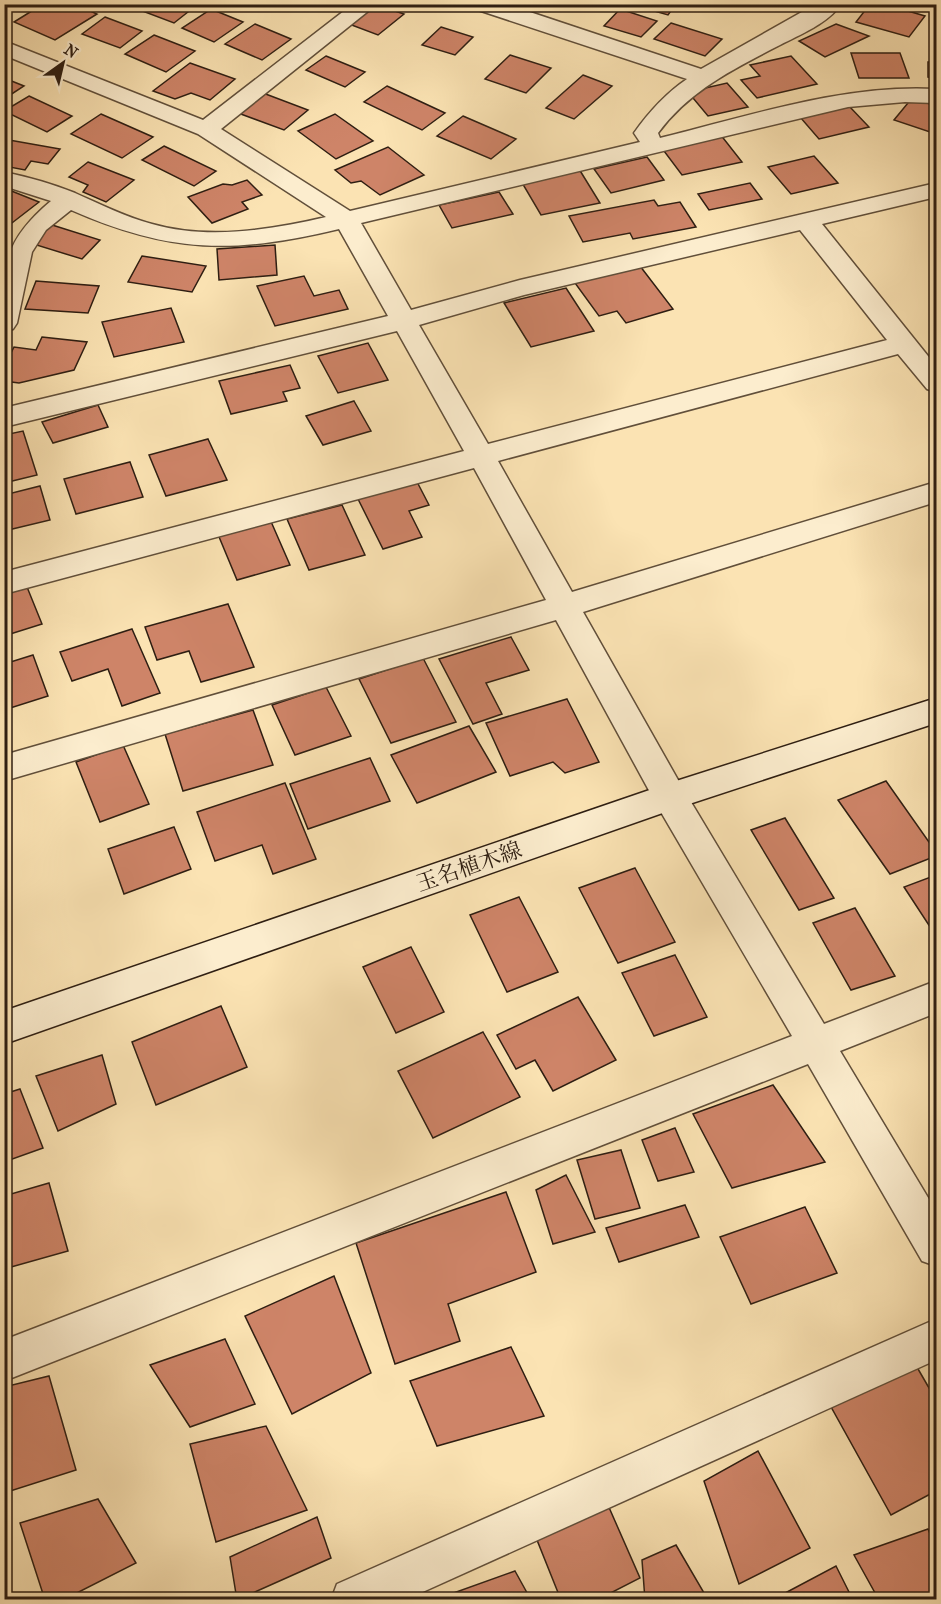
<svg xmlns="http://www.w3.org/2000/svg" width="941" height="1604" font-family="'IM FELL French Canon','Noto Serif JP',serif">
<rect width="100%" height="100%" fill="#fbe3b3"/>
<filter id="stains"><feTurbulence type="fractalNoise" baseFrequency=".00333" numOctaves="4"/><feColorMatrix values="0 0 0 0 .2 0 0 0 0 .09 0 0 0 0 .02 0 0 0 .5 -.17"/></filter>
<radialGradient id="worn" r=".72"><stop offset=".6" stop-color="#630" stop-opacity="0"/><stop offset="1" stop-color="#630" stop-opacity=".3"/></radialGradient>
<g fill="#ce8468" stroke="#2e1e12" stroke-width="1.5">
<polygon points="43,4 75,4 97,14 55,40 14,22"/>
<polygon points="124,4 198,4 174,23"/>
<polygon points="374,4 404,14 378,35 349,24"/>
<polygon points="638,4 676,4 668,15 637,6"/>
<polygon points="870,4 884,4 925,16 909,37 856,22"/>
<polygon points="211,9 243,22 214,42 182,28"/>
<polygon points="620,9 657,21 641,37 604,26"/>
<polygon points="105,17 142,31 120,48 82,34"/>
<polygon points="671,23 722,39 705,56 654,39"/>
<polygon points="255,24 291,39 262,60 225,44"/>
<polygon points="836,24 869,36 825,57 799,41"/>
<polygon points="441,27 473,37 455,55 422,45"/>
<polygon points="154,35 195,51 166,72 125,54"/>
<polygon points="851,53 900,53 909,78 859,78"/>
<polygon points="510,55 551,68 526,93 485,79"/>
<polygon points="326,56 365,72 345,87 306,70"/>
<polygon points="791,56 817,84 757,98 741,80 760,76 750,65"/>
<polygon points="928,62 936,62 936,78 928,77"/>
<polygon points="190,63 235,79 210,100 191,93 175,99 153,91"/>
<polygon points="583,75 612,86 574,119 546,108"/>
<polygon points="4,78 24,86 4,99"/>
<polygon points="727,83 748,107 708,116 688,92"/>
<polygon points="387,86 445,113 422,130 364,102"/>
<polygon points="263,93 308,110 284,130 238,113"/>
<polygon points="29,96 72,116 47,132 4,111"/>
<polygon points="912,98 936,106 936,134 894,120"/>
<polygon points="849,106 869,127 819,139 800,117"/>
<polygon points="101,114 153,137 122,158 71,134"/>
<polygon points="335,114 373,141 336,159 298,131"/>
<polygon points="463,116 516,139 491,159 437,136"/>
<polygon points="720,134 742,162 682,175 661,147"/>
<polygon points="9,140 60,149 48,164 31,161 25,170 4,166 4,145"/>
<polygon points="164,146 216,171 194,186 142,160"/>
<polygon points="388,147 424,175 380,195 361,181 351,183 335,170"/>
<polygon points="814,156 838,183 791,194 768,167"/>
<polygon points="647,157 664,180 611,193 594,169"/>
<polygon points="88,162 134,180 106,202 83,192 88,185 69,177"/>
<polygon points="579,169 600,203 541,215 521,181"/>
<polygon points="247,180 262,195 242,202 248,209 212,223 188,197 223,184 232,185"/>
<polygon points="750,183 762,199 709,210 698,194"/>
<polygon points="4,188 39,202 8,226 4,225"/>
<polygon points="499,192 513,214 452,228 439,205"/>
<polygon points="654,200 658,206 680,202 696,227 633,239 630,233 583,242 569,216"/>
<polygon points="49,224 100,240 82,259 30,243"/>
<polygon points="275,245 277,275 219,280 217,249"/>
<polygon points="142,256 206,266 192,292 128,282"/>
<polygon points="640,266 673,309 626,323 617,311 599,316 575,283"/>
<polygon points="304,276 314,296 339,290 348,309 275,326 257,286"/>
<polygon points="36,281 99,286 88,313 25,309"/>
<polygon points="566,288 594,331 531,347 504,303"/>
<polygon points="171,308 184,342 114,357 102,322"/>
<polygon points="42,337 87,342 74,370 19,383 4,381 4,367 14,347 36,350"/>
<polygon points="368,343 388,380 338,393 318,356"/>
<polygon points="290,365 300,388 283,392 287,401 231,414 219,381"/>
<polygon points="354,401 371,431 323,445 306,416"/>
<polygon points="98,405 108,427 53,443 42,422"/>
<polygon points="23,431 37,475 4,483 4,435"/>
<polygon points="208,439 227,480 166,496 149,455"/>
<polygon points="130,462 143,497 76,514 64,479"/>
<polygon points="414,476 429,505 409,511 422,537 383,549 355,493"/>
<polygon points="40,486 50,520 4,531 4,495"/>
<polygon points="342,505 365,555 309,570 287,519"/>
<polygon points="269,517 290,565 237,580 217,532"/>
<polygon points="27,587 42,624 4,636 4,594"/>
<polygon points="228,604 254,667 201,682 189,651 157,660 145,627"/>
<polygon points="132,629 160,693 122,706 108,669 72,681 60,652"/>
<polygon points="511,637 529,670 486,683 502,714 473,724 439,659"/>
<polygon points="33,655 48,696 4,710 4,664"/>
<polygon points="423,658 456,722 391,743 359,679"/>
<polygon points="326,687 351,736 295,755 272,705"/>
<polygon points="567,699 599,762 565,773 553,762 510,776 486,723"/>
<polygon points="253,710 273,765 183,791 165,734"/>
<polygon points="469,726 496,772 417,803 391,755"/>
<polygon points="123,745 149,804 100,822 76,762"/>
<polygon points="370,758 390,801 308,829 290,784"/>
<polygon points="886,781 936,852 936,856 890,874 838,800"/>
<polygon points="285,783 316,859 273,874 262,845 215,861 197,812"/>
<polygon points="785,818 834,898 799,910 751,830"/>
<polygon points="174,827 191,869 124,894 108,849"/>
<polygon points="635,868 675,942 618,963 579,888"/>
<polygon points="936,875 936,936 904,887"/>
<polygon points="519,897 558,972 507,992 470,915"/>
<polygon points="855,908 895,976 851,990 813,923"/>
<polygon points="411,947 444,1012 396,1033 363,967"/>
<polygon points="675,955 707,1017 654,1036 622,973"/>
<polygon points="578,997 616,1060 553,1091 535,1060 516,1069 497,1035"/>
<polygon points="221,1006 247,1067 156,1105 132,1042"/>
<polygon points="483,1032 520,1097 433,1138 398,1071"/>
<polygon points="102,1055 116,1104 58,1131 36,1076"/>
<polygon points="773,1085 825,1162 732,1188 693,1114"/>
<polygon points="20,1089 43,1148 4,1162 4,1094"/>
<polygon points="675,1128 694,1172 658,1181 642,1140"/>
<polygon points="621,1150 640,1208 595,1219 577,1160"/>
<polygon points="566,1175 595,1232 553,1244 536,1190"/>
<polygon points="49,1183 68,1251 4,1269 4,1196"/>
<polygon points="506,1192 536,1272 448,1304 460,1341 395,1364 356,1243"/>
<polygon points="685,1205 699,1237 619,1262 606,1228"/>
<polygon points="805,1207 837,1273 751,1304 720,1237"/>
<polygon points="334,1276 371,1373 292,1414 245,1316"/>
<polygon points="225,1339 255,1404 190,1427 150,1365"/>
<polygon points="511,1347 544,1416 437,1446 410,1381"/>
<polygon points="914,1362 936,1400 936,1491 891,1515 830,1405"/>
<polygon points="49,1376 76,1470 4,1493 4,1387"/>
<polygon points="266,1426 307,1510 216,1542 190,1444"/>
<polygon points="758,1451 810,1548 739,1584 704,1481"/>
<polygon points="604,1496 640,1578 597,1600 561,1600 533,1530"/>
<polygon points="98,1499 136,1563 63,1600 45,1600 20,1523"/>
<polygon points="317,1517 331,1558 237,1600 230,1557"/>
<polygon points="928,1529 936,1548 936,1600 879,1600 854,1555"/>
<polygon points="676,1545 707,1598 645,1600 642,1560"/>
<polygon points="836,1566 853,1600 772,1600"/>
<polygon points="515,1571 531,1600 434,1600"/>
</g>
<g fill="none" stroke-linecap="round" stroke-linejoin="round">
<defs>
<g id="street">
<path d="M 353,4 L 377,4 L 221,129 L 350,211 L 640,142 L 634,133 C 649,112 665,94 687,79 L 475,9 L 473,4 L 506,4 L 701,69 L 816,4 L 841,4 C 829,23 799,35 780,45 C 733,69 689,91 658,133 L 660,138 C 750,116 843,84 936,89 L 936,103 L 905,102 L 848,107 L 361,223 L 411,310 L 520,280 L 936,183 L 936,197 L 822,224 L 936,366 L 936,392 L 927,389 L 898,354 L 498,461 L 572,592 L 936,482 L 936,502 L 583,612 L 682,787 L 824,1024 L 936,981 L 936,1013 L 840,1051 L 936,1211 L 936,1266 L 922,1261 L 808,1064 L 4,1381 L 4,1340 L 792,1036 L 658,807 L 556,620 L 4,781 L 4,755 L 546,600 L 474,468 L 4,594 L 4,572 L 464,451 L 397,331 L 4,427 L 4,408 L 388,316 L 339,229 C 234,254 171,254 71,210 L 46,230 L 32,252 L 17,323 L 13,329 L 4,331 C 4,268 0,244 51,201 L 4,186 L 4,172 C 28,177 53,184 75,193 C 100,204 125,217 152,224 C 207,240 271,230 326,217 L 198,134 L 4,55 L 4,41 L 203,120 ZM 800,230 L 887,340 L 488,444 L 419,325 L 524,295 Z"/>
<polygon points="936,1319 936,1360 405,1600 331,1600 337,1584"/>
</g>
<polygon id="secondary" points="936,698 936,723 674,809 4,1044 4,1011 670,783"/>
</defs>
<use href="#street" stroke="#614f3a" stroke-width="3"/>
<use href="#secondary" stroke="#2e1e12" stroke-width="3"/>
<use href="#street" fill="#fcedce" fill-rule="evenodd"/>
<use href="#secondary" fill="#fcedce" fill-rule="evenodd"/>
</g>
<g text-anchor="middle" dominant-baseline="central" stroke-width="4.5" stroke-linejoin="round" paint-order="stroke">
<g font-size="22" fill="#2e1e12" stroke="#fcedce">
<text transform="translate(469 867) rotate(-19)">玉名植木線</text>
</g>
</g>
<rect width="941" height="1604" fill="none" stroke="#fbe3b3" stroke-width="24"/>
<rect x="6" y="6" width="929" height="1592" fill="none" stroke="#2e1e12" stroke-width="3"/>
<rect x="12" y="12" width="917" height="1580" fill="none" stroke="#2e1e12" stroke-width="1.5"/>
<g transform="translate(63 63) rotate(34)" stroke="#fcedce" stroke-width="4.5" paint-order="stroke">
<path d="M0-4.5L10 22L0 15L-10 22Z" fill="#2e1e12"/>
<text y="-9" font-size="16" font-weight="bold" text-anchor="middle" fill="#2e1e12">N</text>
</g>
<rect width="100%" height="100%" filter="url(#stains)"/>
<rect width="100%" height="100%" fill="url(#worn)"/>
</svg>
